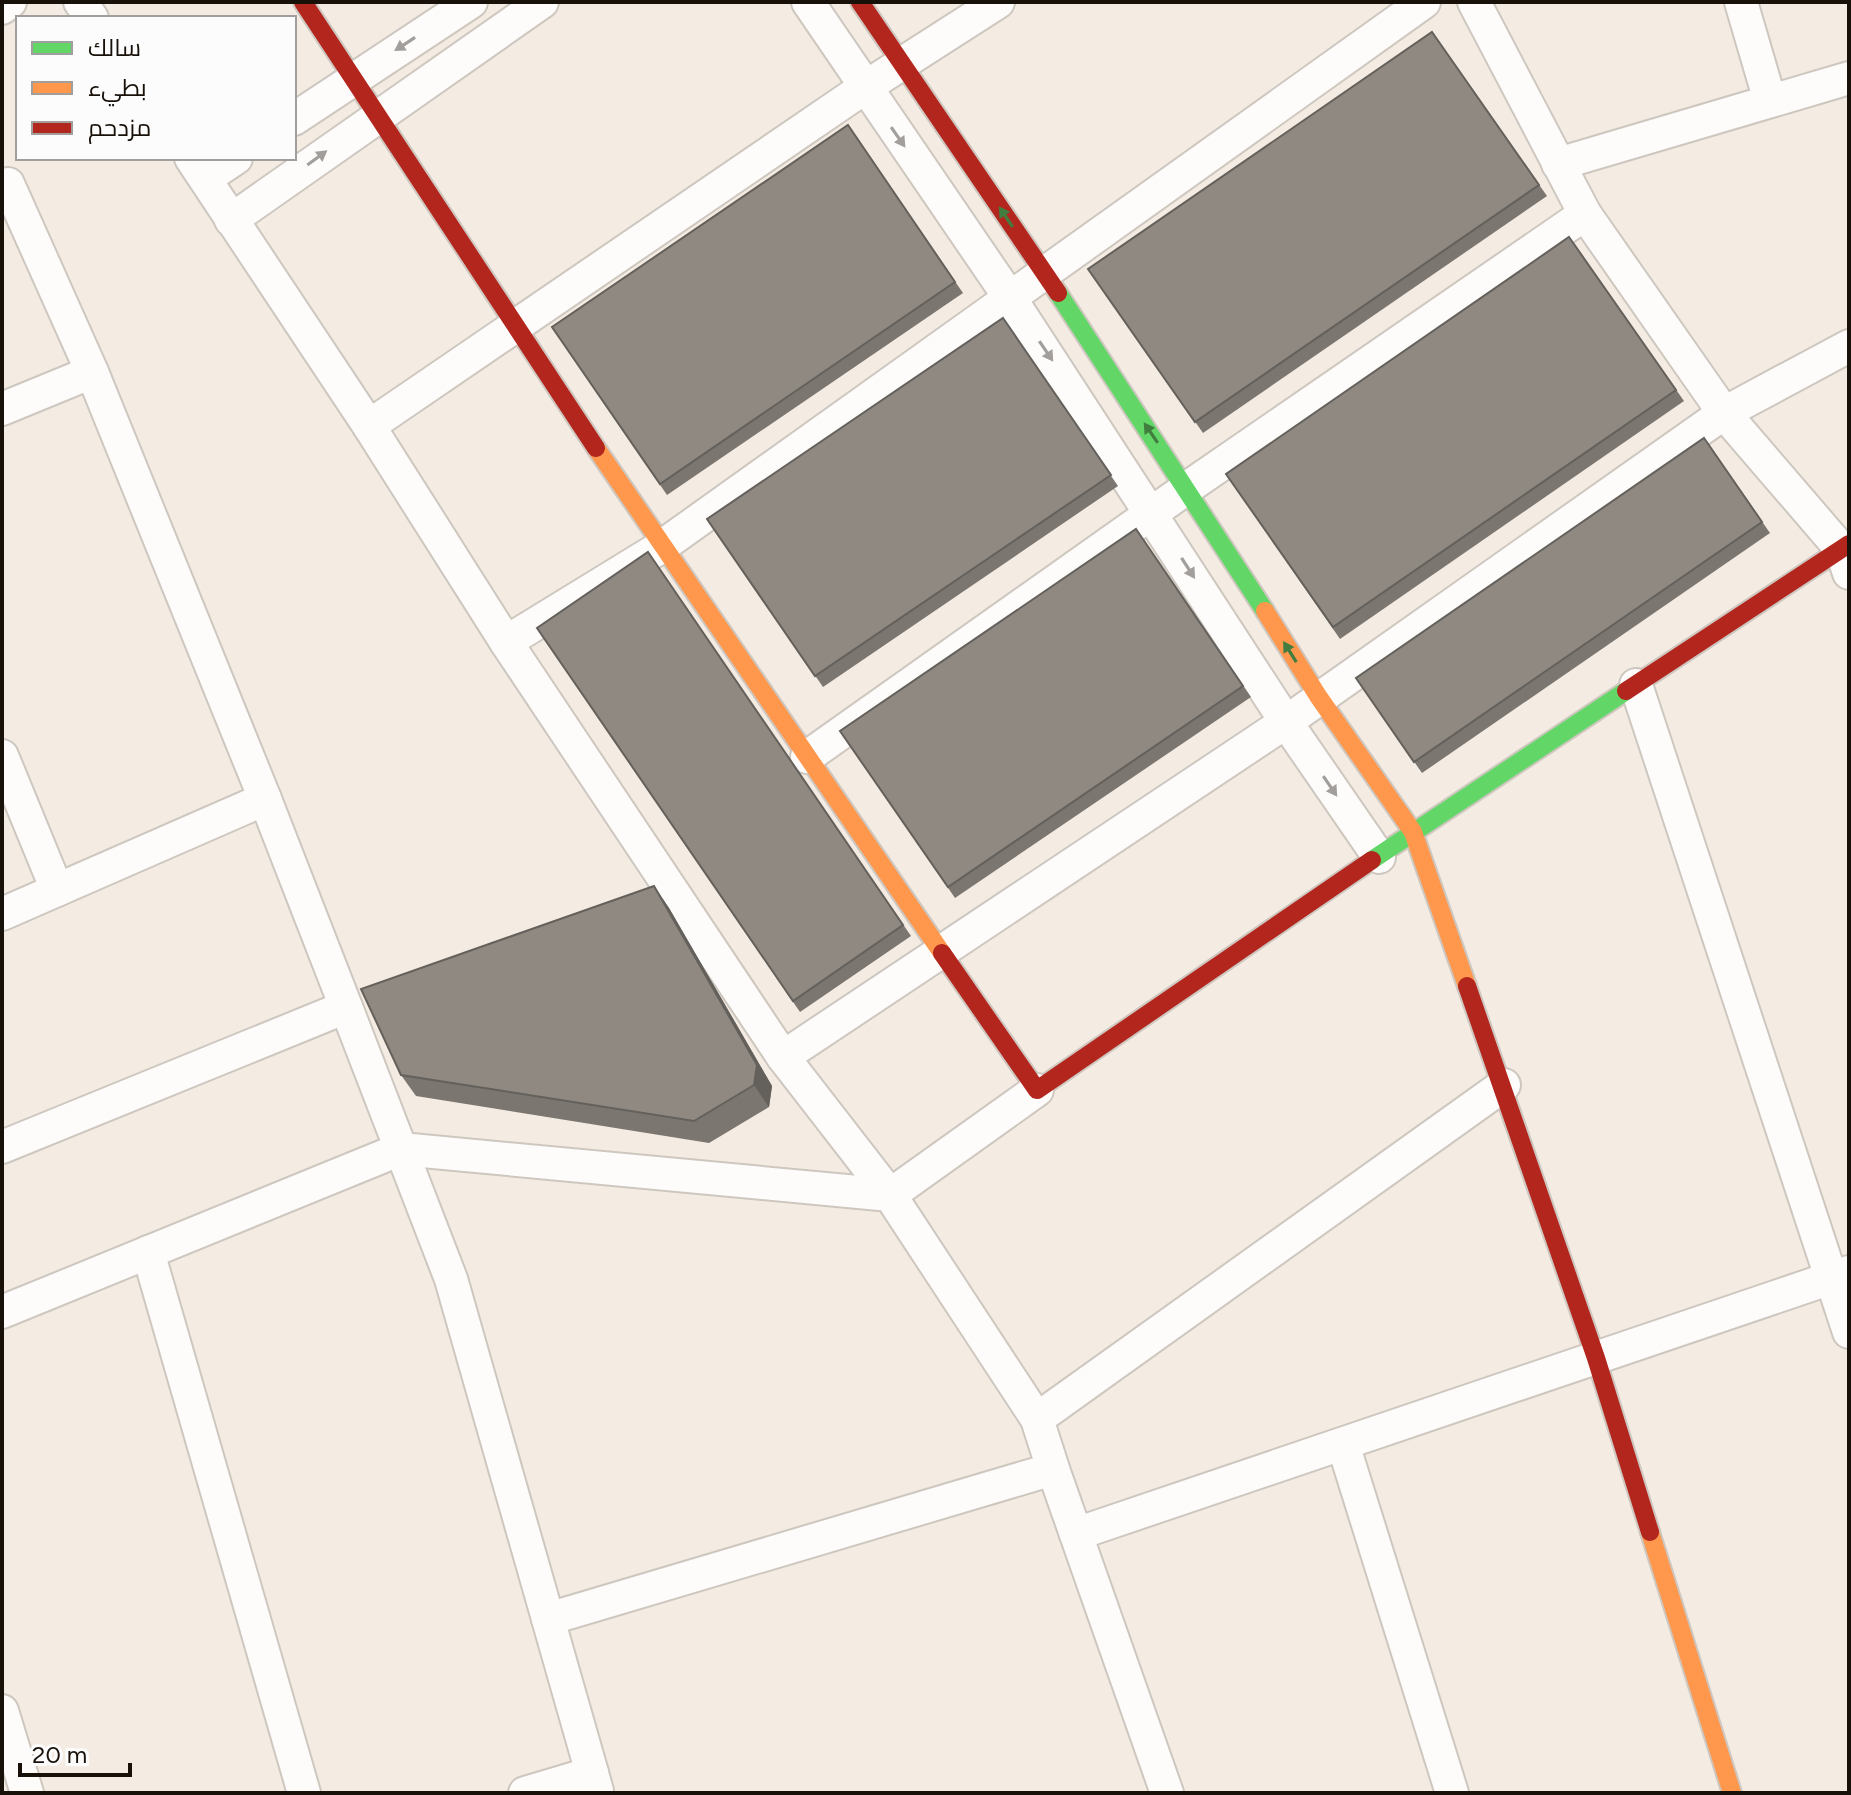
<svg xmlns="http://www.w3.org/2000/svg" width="1851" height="1795" font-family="Figtree,Cairo,sans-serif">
<rect width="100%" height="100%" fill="#f4ece3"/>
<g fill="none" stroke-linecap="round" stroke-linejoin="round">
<defs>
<g id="street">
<polyline points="80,2 92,18"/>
<polyline points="808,2 1010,298 1286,722 1379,857"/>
<polyline points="1474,2 1585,214 1724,413 1849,346"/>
<polyline points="1741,2 1770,101"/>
<polyline points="2,8 10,2"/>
<polyline points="294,119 471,2"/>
<polyline points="191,158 369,426 506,642 661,547 1424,2"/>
<polyline points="1558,164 1849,78"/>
<polyline points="206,178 236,158"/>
<polyline points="2,186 8,184 92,372 265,799"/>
<polyline points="231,220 542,2"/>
<polyline points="2,409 92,372"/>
<polyline points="369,426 864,88 998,2"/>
<polyline points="506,642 783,1057"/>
<polyline points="1636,685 1849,1332"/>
<polyline points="2,756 57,890"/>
<polyline points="807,757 1187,488 1585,214"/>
<polyline points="2,914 265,799 346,1007"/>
<polyline points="1037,1090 890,1195 783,1057 1286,722 1724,413 1841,549 1849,573"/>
<polyline points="2,1147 346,1007 451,1279 592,1773"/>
<polyline points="148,1252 304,1793"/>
<polyline points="2,1312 401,1149 890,1195 1037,1419 1053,1469 548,1619"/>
<polyline points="1037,1419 1504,1085"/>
<polyline points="1343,1444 1452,1793"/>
<polyline points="1053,1469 1167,1793"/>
<polyline points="1076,1534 1849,1272"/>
<polyline points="2,1711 27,1793"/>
<polyline points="525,1793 592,1773 597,1791"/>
</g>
<g id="fast">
<polyline points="1058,293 1265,611"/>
<polyline points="1372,860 1626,691"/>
</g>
<g id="slow">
<polyline points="596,448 942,953"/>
<polyline points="1265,611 1318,696 1413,832 1467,986"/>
<polyline points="1650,1532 1732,1793"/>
</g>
<g id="jam">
<polyline points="303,2 596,448"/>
<polyline points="860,2 1058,293"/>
<polyline points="1626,691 1849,544"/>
<polyline points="942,953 1037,1090 1372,860"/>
<polyline points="1467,986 1596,1358 1650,1532"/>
</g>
</defs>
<use href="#street" stroke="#cec7bf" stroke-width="36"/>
<use href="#fast" stroke="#cec7bf" stroke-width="22"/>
<use href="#slow" stroke="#cec7bf" stroke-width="22"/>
<use href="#jam" stroke="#cec7bf" stroke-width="22"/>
<use href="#street" stroke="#fdfcfb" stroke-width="32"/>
<use href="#fast" stroke="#63d668" stroke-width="18"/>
<use href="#slow" stroke="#ff974d" stroke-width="18"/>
<use href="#jam" stroke="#b3261e" stroke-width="18"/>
</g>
<g fill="#7b7670">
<polygon points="1432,32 1547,196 1203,433 1088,269"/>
<polygon points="848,125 963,293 667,495 552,327"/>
<polygon points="1569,237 1684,401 1340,639 1226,474"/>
<polygon points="1003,318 1118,486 823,687 707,519"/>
<polygon points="1704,438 1770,533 1422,773 1356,678"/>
<polygon points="1136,529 1251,697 955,898 840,731"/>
<polygon points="648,552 911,936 800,1012 537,628"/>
<polygon points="654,886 669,908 772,1086 769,1107 709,1143 416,1096 401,1075"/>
</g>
<polygon fill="#64605b" points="654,886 669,908 772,1086 769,1107 754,1085"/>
<g fill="#8f8982" stroke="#64605b" stroke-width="2">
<polygon points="1432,32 1539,185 1195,422 1088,269"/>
<polygon points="848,125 955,282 660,484 552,327"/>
<polygon points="1569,237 1676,390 1333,627 1226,474"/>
<polygon points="1003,318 1111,475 815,676 707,519"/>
<polygon points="1704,438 1762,522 1414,762 1356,678"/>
<polygon points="1136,529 1243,686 948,887 840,731"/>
<polygon points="648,552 903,925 793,1001 537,628"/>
<polygon points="654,886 757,1065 754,1085 694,1121 401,1075 361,989"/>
</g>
<defs><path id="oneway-solid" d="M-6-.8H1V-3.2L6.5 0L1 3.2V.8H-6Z" transform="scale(2)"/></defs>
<g fill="#a19e9b">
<use href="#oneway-solid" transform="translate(405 44) rotate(147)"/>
<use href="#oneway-solid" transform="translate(898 137) rotate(55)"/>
<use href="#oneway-solid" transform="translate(317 158) rotate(-36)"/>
<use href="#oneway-solid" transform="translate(1046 351) rotate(56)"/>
<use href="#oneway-solid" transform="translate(1188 568) rotate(57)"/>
<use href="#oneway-solid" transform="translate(1330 786) rotate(56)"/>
</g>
<g fill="#417d3e">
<use href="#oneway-solid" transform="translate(1006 217) rotate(-124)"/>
<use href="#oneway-solid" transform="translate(1151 433) rotate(-124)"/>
<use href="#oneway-solid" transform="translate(1290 652) rotate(-122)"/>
</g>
<rect width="1851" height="1795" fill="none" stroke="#18110a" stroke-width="8"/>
<rect x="16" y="16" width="280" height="144" fill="#fcfcfc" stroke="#a19e9b" stroke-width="2"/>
<rect x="32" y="42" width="40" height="12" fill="#63d668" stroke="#a19e9b" stroke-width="2"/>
<text x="88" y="56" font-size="24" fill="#18110a">سالك</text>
<rect x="32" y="82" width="40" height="12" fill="#ff974d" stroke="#a19e9b" stroke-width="2"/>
<text x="88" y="96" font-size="24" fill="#18110a">بطيء</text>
<rect x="32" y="122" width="40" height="12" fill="#b3261e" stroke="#a19e9b" stroke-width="2"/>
<text x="88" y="136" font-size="24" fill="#18110a">مزدحم</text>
<path d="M20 1763v12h110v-12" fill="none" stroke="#18110a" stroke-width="4"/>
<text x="32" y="1763" font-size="24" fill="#18110a" stroke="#fcfcfc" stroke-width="6" paint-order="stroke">20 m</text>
</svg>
